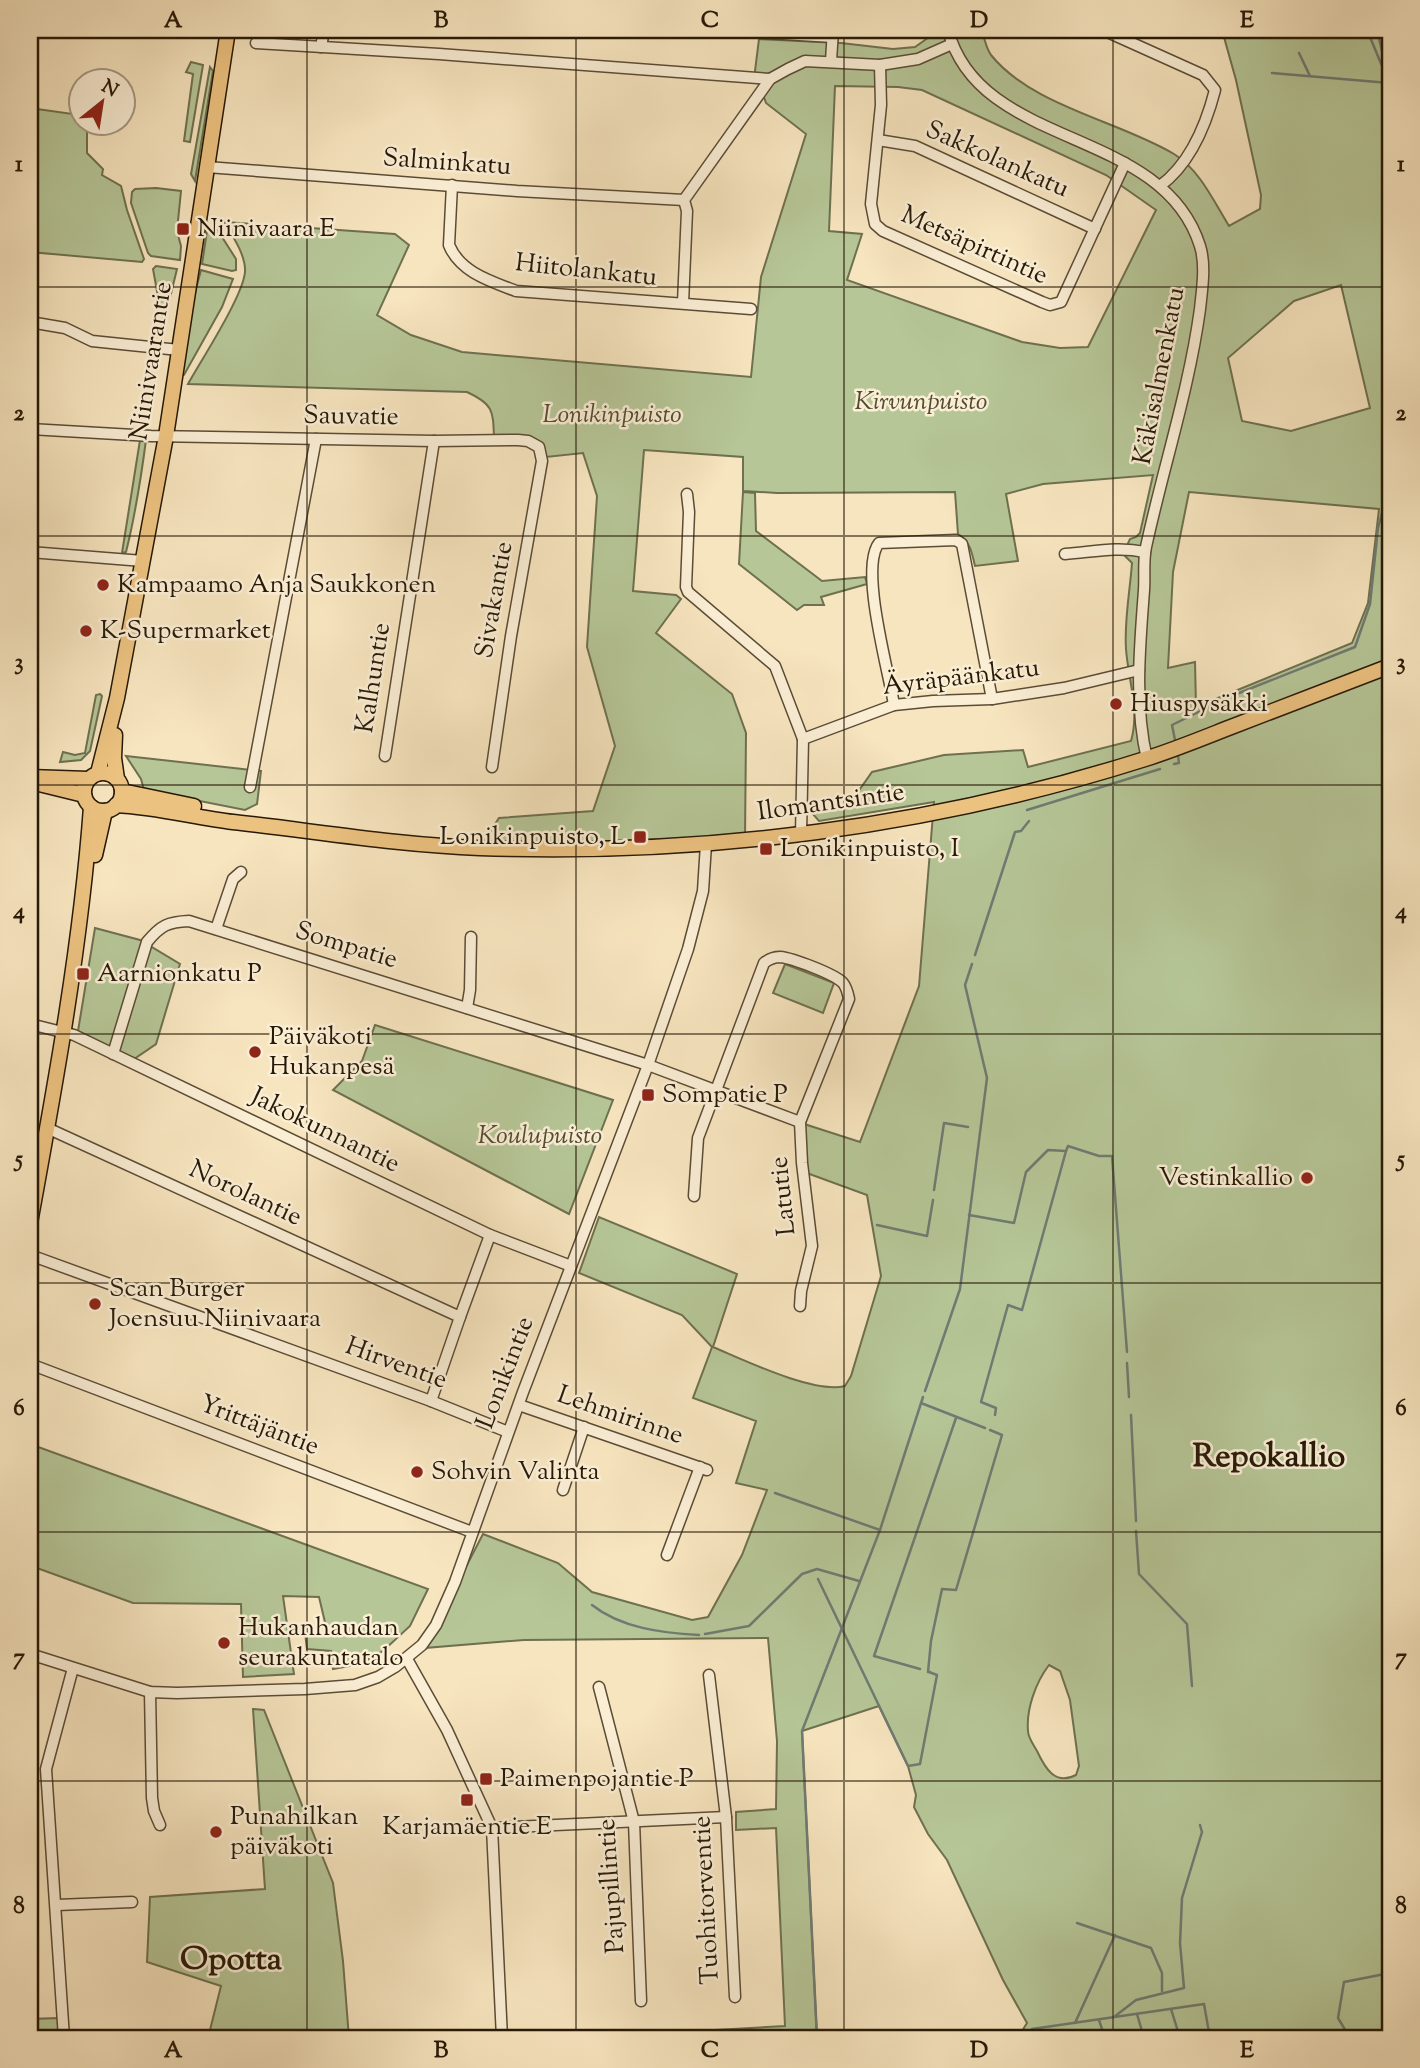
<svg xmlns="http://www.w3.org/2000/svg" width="1420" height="2068" font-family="'Sorts Mill Goudy',serif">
<rect width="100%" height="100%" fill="#f7e5bf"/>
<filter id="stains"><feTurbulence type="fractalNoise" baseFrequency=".00286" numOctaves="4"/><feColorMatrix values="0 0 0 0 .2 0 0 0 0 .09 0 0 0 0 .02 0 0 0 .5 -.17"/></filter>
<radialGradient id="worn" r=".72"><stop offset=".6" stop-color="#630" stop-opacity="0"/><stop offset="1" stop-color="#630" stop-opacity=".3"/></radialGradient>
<g fill="#b6c697" stroke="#6e704f" stroke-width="2" fill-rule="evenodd">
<path d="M 933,30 L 982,30 C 984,38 986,48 991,55 C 1032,106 1119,121 1174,154 C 1200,170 1214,202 1229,226 L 1260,209 L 1261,195 L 1236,80 L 1222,30 L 1390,30 L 1390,2038 L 980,2038 L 1022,2031 L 1027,2023 L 1003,1980 L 947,1860 L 928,1834 L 914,1807 L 916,1795 L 908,1766 L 879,1706 L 802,1731 L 817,2038 L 645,2038 L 645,2034 L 785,2026 L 776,1828 L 736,1830 L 736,1812 L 776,1809 L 777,1741 L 768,1638 L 524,1640 L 424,1648 L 483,1534 L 558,1563 L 592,1592 L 692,1620 L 708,1617 L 742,1555 L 767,1490 L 736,1483 L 756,1421 L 693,1398 L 712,1347 L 682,1315 L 579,1273 L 599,1217 L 737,1274 L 713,1347 C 744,1360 814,1394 845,1386 L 851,1376 L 881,1276 L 867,1195 L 804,1172 L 801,1123 L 860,1142 L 919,986 L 934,802 L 819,821 L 812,813 L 848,806 L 872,772 L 944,755 L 1023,750 L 1028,767 L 1131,741 C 1140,710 1128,679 1126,649 C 1124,621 1130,591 1132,563 L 1123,554 L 1130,539 L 1136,537 L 1140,533 L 1153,475 L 1043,484 L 1006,494 L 1018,561 L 975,566 C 972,553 970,541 958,534 L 955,492 L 777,493 L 743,491 L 743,457 L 644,450 L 633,591 L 676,595 L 681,599 L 656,633 L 732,694 L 746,733 L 745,839 L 478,850 L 499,818 L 593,811 L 615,746 L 587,647 L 597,496 L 583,453 L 546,457 L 541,445 L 494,437 C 493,410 493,404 467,392 L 188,384 C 202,359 243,296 245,272 C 246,255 232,235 224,222 L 395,234 L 409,245 L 377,315 L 411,335 L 462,352 L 751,377 L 761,277 L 806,134 L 766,103 L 755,71 L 759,39 L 841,43 L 893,49 L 915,47 L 932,35 ZM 835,86 L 898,87 L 922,90 L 1106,175 L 1156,210 L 1088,347 L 1060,348 L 1022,342 L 847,280 L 862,234 L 829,231 ZM 1341,285 L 1370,408 L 1291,431 L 1242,421 L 1228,358 L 1294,301 ZM 1189,492 L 1379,509 L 1368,603 L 1352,643 L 1196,707 L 1195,662 L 1168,668 L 1173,572 ZM 1049,1665 L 1060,1671 L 1070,1700 L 1079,1766 L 1076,1775 C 1055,1786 1045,1768 1037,1751 C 1034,1745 1028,1738 1028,1731 C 1026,1709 1036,1682 1049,1665 Z"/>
<polygon points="191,62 203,65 190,142 184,141 193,74 186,72"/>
<polygon points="210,67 213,71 195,181 191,174"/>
<polygon points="30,108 80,115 80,122 87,123 87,153 103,169 102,175 121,186 127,210 144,259 142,262 30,252"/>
<polygon points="156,188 181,191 177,231 181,246 180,260 151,256 148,253 131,203 132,192 135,189"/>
<polygon points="215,226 236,259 236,270 232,271 202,264 207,231 214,232"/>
<polygon points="156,266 177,269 166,314 161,313 153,269"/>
<polygon points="201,270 233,279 222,307 184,375 180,376 190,312"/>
<path d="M 140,440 L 146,440 C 141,478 135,516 126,552 L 122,553 Z"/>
<polygon points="743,492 755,493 756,531 822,581 865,577 867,584 821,597 824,605 804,605 797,610 739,564"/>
<polygon points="100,694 102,696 90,751 81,760 60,762 63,752 75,755 85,753 96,695"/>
<polygon points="126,756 261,771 257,804 245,810 144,790 141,779"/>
<polygon points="95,928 140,940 180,964 156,1044 134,1059 78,1031"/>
<polygon points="785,964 834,983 823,1013 773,993"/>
<polygon points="375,1025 613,1100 569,1214 333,1090 362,1061"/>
<polygon points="30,1444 428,1589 410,1626 383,1651 360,1664 333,1669 331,1651 307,1649 305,1633 328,1635 319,1597 283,1596 294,1674 243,1677 241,1604 133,1603 37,1568 30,1568"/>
<polygon points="253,1709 264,1710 333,1883 343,1961 349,2038 208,2038 221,1986 147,1962 150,1897 265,1889"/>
<polygon points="58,2018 59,2038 30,2038 30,2019"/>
</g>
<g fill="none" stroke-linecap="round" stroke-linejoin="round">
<g stroke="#6f7b72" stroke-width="2.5">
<polyline points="1367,30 1390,85"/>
<polyline points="1377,30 1388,76"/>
<polyline points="1299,53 1310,76"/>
<polyline points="1272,73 1389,83"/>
<polyline points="1175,740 1172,725 1229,697 1355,647 1370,604 1378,528 1389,487"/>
<polyline points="1174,764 1179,763 1178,756"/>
<polyline points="1027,810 1160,769"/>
<polyline points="975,955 1015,832 1021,831 1029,821"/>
<polyline points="934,1190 944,1123 968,1127"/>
<polyline points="969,1215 1014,1223 1026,1172 1048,1150 1066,1151 1068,1146 1099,1156 1112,1156 1127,1352"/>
<polyline points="877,1225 927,1236 933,1200"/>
<polyline points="1127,1363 1129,1397"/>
<polyline points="925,1391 960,1289 987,1078 965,985 972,964"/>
<polyline points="921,1403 985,1428"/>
<polyline points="995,1415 996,1408 981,1402 1008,1305 1022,1310 1066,1151"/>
<polyline points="1131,1415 1136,1521"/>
<polyline points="775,1493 880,1530"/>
<polyline points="1136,1531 1139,1574 1187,1624 1192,1686"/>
<polyline points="818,1579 908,1766 920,1764 937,1675 929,1672"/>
<path d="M 592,1605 C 621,1628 662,1633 699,1635"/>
<polyline points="705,1634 749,1626 802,1574 817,1569 859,1581"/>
<polyline points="920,1669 874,1656 956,1418"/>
<polyline points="930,1672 928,1672 931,1641 942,1589 956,1590 1002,1435 990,1430"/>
<polyline points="1077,1923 1151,1948 1162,1973 1162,1991"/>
<polyline points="1171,2009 1180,2038"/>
<polyline points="1137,2014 1144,2038"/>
<polyline points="1114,2017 1136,2000 1184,1988 1180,1943 1182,1898 1202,1832 1200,1825"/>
<polyline points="1099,2020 1105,2038"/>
<polyline points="1075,2023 1115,1935"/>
<polyline points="1032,2029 1204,2004 1210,2038"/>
<polyline points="817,2038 802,1731 880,1530 923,1397"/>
<polyline points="980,2038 1022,2031"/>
<polyline points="1350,2038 1338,2018 1344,1982 1390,1973"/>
</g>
<defs>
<g id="minor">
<polyline points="717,30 833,37"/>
<path d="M 948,30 C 980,151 1162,125 1200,246 C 1206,265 1202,290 1200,309 C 1189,390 1163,468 1146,547 C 1143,561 1145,576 1144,590 C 1140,645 1134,704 1147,759"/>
<path d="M 1103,30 L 1203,75 L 1215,90 C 1206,125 1191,163 1160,186"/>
<polyline points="256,43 439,54 770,79"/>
<polyline points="321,47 324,30"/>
<polyline points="831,61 833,30"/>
<polyline points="880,65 881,105 871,204 875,224 883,231 1042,302 1050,305 1061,302 1125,163"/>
<polyline points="878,140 915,146 1095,229"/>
<polyline points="207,167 517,191 684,200"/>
<path d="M 452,185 L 449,245 C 460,272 490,281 516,291 L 751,309"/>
<polyline points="683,303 687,211 684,200 770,79 788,69 805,61 880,65 918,59 952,44"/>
<polyline points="30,322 65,328 92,341 179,350"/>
<polyline points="30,429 151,436 434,441 518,440 528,441 539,447 542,461 511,636 492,767"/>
<polyline points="687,494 689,512 686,587 688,592 775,666 803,739"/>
<polyline points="30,552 143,561"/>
<path d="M 1065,554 C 1093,552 1117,546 1145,552"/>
<path d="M 894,705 C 889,672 859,568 879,543 L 956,540 L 962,544 L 992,699"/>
<polyline points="385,756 434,441"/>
<polyline points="250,787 316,439"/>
<polyline points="801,834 803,739 894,705 933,701 992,699 1064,688 1139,670"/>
<polyline points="216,929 233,879 241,872"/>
<polyline points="467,1008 470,990 471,937"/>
<polyline points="30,1024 74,1035 490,1235 571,1266"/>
<path d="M 113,1054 L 147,942 C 161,925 168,922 189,921 L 648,1065 L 800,1122"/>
<polyline points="47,1128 460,1317 490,1235"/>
<path d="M 694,1196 L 698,1138 L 764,963 C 769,959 773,957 780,957 C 792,958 835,974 843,983 C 847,988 848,994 849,999 L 800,1122 L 802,1163 L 812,1246 L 801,1291 L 800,1306"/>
<polyline points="30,1255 431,1401 508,1432"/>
<polyline points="30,1364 472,1532"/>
<polyline points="431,1401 460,1317"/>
<polyline points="519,1405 707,1470"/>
<polyline points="563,1490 584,1427"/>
<polyline points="667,1555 700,1467"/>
<polyline points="30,1654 150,1692 177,1693 305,1689 355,1685 378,1677 395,1667 422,1645 436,1625 455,1582 523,1392 648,1065 688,949 703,891 706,844"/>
<polyline points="407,1659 447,1730 492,1828 502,2038"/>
<polyline points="709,1675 726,1817 735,1997"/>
<polyline points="599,1687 634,1822 641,2001"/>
<polyline points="150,1692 152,1798 154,1811 160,1825"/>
<polyline points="492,1828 726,1817"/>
<polyline points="57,1905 132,1902"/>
<polyline points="64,2038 46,1769 73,1668"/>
</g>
<g id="major">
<polyline points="115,735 114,758 117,779"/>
<circle cx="103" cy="792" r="19"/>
<polyline points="98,773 117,698 166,436 228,30"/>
<polyline points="30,777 88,779"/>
<polyline points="35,783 84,795"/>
<polyline points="122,791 194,806"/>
<path d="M 116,805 C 156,807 194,817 233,822 C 315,831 397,845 480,848 C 705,856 931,827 1145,759 C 1174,750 1203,738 1231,727 C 1284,707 1337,686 1390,666"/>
<polyline points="95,855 105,811"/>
<path d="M 30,1223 C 55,1086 81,945 91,807"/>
</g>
</defs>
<use href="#minor" stroke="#5b4c35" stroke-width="13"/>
<use href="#major" stroke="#271907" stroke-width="17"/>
<use href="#minor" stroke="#faeed5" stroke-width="10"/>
<use href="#major" stroke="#ecc280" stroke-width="14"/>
</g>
<path fill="none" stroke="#271907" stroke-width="2" stroke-opacity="0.55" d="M 307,30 L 307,2038M 576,30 L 576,2038M 844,30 L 844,2038M 1113,30 L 1113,2038M 30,287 L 1390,287M 30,536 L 1390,536M 30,785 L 1390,785M 30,1034 L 1390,1034M 30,1283 L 1390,1283M 30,1532 L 1390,1532M 30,1781 L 1390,1781"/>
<g fill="#8f2418" stroke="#faeed5" stroke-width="2.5">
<rect x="176" y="222" width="14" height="14" rx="3.5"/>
<circle cx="103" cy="585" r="7"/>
<circle cx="86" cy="631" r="7"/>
<circle cx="1116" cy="704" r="7"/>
<rect x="633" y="830" width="14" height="14" rx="3.5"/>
<rect x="759" y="842" width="14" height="14" rx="3.5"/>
<rect x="76" y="967" width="14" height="14" rx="3.5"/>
<circle cx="255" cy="1052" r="7"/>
<rect x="641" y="1088" width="14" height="14" rx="3.5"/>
<circle cx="1307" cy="1178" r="7"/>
<circle cx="95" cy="1304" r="7"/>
<circle cx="417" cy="1472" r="7"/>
<circle cx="224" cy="1643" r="7"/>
<rect x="479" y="1772" width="14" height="14" rx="3.5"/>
<rect x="460" y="1793" width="14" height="14" rx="3.5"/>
<circle cx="216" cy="1832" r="7"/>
</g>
<g text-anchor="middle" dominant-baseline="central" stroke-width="5" stroke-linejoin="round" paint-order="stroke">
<g font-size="26" fill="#271907" stroke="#faeed5">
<text transform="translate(997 160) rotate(24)">Sakkolankatu</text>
<text transform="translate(447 163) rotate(4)">Salminkatu</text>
<text transform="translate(974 246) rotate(24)">Metsäpirtintie</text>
<text transform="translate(586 271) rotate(6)">Hiitolankatu</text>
<text transform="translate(152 361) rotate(-81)">Niinivaarantie</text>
<text transform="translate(1160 376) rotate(-79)">Käkisalmenkatu</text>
<text transform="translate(351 417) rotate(1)">Sauvatie</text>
<text transform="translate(495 600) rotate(-80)">Sivakantie</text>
<text transform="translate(374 678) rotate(-81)">Kalhuntie</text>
<text transform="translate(961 678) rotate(-7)">Äyräpäänkatu</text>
<text transform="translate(831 803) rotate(-8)">Ilomantsintie</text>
<text transform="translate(346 946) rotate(17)">Sompatie</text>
<text transform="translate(325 1131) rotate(26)">Jakokunnantie</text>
<text transform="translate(245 1194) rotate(25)">Norolantie</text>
<text transform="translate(784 1196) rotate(-96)">Latutie</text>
<text transform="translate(396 1364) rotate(20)">Hirventie</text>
<text transform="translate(506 1373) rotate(-69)">Lonikintie</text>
<text transform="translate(620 1416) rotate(19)">Lehmirinne</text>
<text transform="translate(259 1426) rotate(21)">Yrittäjäntie</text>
<text transform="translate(612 1886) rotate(-94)">Pajupillintie</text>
<text transform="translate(707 1900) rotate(-93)">Tuohitorventie</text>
</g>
<g font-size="26" fill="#271907" stroke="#faeed5" text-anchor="start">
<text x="197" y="229">Niinivaara E</text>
<text x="117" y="585">Kampaamo Anja Saukkonen</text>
<text x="100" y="631">K-Supermarket</text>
<text x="1130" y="704">Hiuspysäkki</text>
<text x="626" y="837" text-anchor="end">Lonikinpuisto, L</text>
<text x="780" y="849">Lonikinpuisto, I</text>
<text x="97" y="974">Aarnionkatu P</text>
<text x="269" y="1037">Päiväkoti<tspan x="269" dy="30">Hukanpesä</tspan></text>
<text x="662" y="1095">Sompatie P</text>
<text x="1293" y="1178" text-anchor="end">Vestinkallio</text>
<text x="109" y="1289">Scan Burger<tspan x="109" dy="30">Joensuu Niinivaara</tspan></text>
<text x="431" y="1472">Sohvin Valinta</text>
<text x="238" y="1628">Hukanhaudan<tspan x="238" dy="30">seurakuntatalo</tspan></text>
<text x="500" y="1779">Paimenpojantie P</text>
<text x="230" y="1817">Punahilkan<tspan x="230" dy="30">päiväkoti</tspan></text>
<text x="467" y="1827" text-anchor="middle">Karjamäentie E</text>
</g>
<g font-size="26" font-style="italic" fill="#524d32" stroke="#faeed5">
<text x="921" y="402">Kirvunpuisto</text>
<text x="612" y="415">Lonikinpuisto</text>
<text x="540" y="1136">Koulupuisto</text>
</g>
<g font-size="33" font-weight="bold" fill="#271907" stroke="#faeed5">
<text x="1269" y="1458">Repokallio</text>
<text x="231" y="1961">Opotta</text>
</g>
</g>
<rect width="1420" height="2068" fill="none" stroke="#f7e5bf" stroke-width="77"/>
<g transform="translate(102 102) rotate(30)"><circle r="33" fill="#faeed5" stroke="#a69983" stroke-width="2"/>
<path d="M0-5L12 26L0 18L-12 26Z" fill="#8f2418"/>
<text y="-10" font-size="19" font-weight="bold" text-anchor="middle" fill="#271907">N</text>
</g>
<rect x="38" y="38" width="1344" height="1992" fill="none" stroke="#271907" stroke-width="2.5"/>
<g font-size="23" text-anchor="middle" font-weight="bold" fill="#271907">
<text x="173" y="27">A</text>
<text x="441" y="27">B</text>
<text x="710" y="27">C</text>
<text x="979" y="27">D</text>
<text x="1247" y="27">E</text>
<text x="19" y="171">1</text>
<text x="1401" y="171">1</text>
<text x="19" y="420">2</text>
<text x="1401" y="420">2</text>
<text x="19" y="669">3</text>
<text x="1401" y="669">3</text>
<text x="19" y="918">4</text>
<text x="1401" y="918">4</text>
<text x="19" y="1166">5</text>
<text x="1401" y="1166">5</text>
<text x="19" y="1415">6</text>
<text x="1401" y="1415">6</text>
<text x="19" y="1664">7</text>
<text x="1401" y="1664">7</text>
<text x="19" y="1913">8</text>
<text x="1401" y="1913">8</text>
<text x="173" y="2057">A</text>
<text x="441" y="2057">B</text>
<text x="710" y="2057">C</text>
<text x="979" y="2057">D</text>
<text x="1247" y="2057">E</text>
</g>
<rect width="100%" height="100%" filter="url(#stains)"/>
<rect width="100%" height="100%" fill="url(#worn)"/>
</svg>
